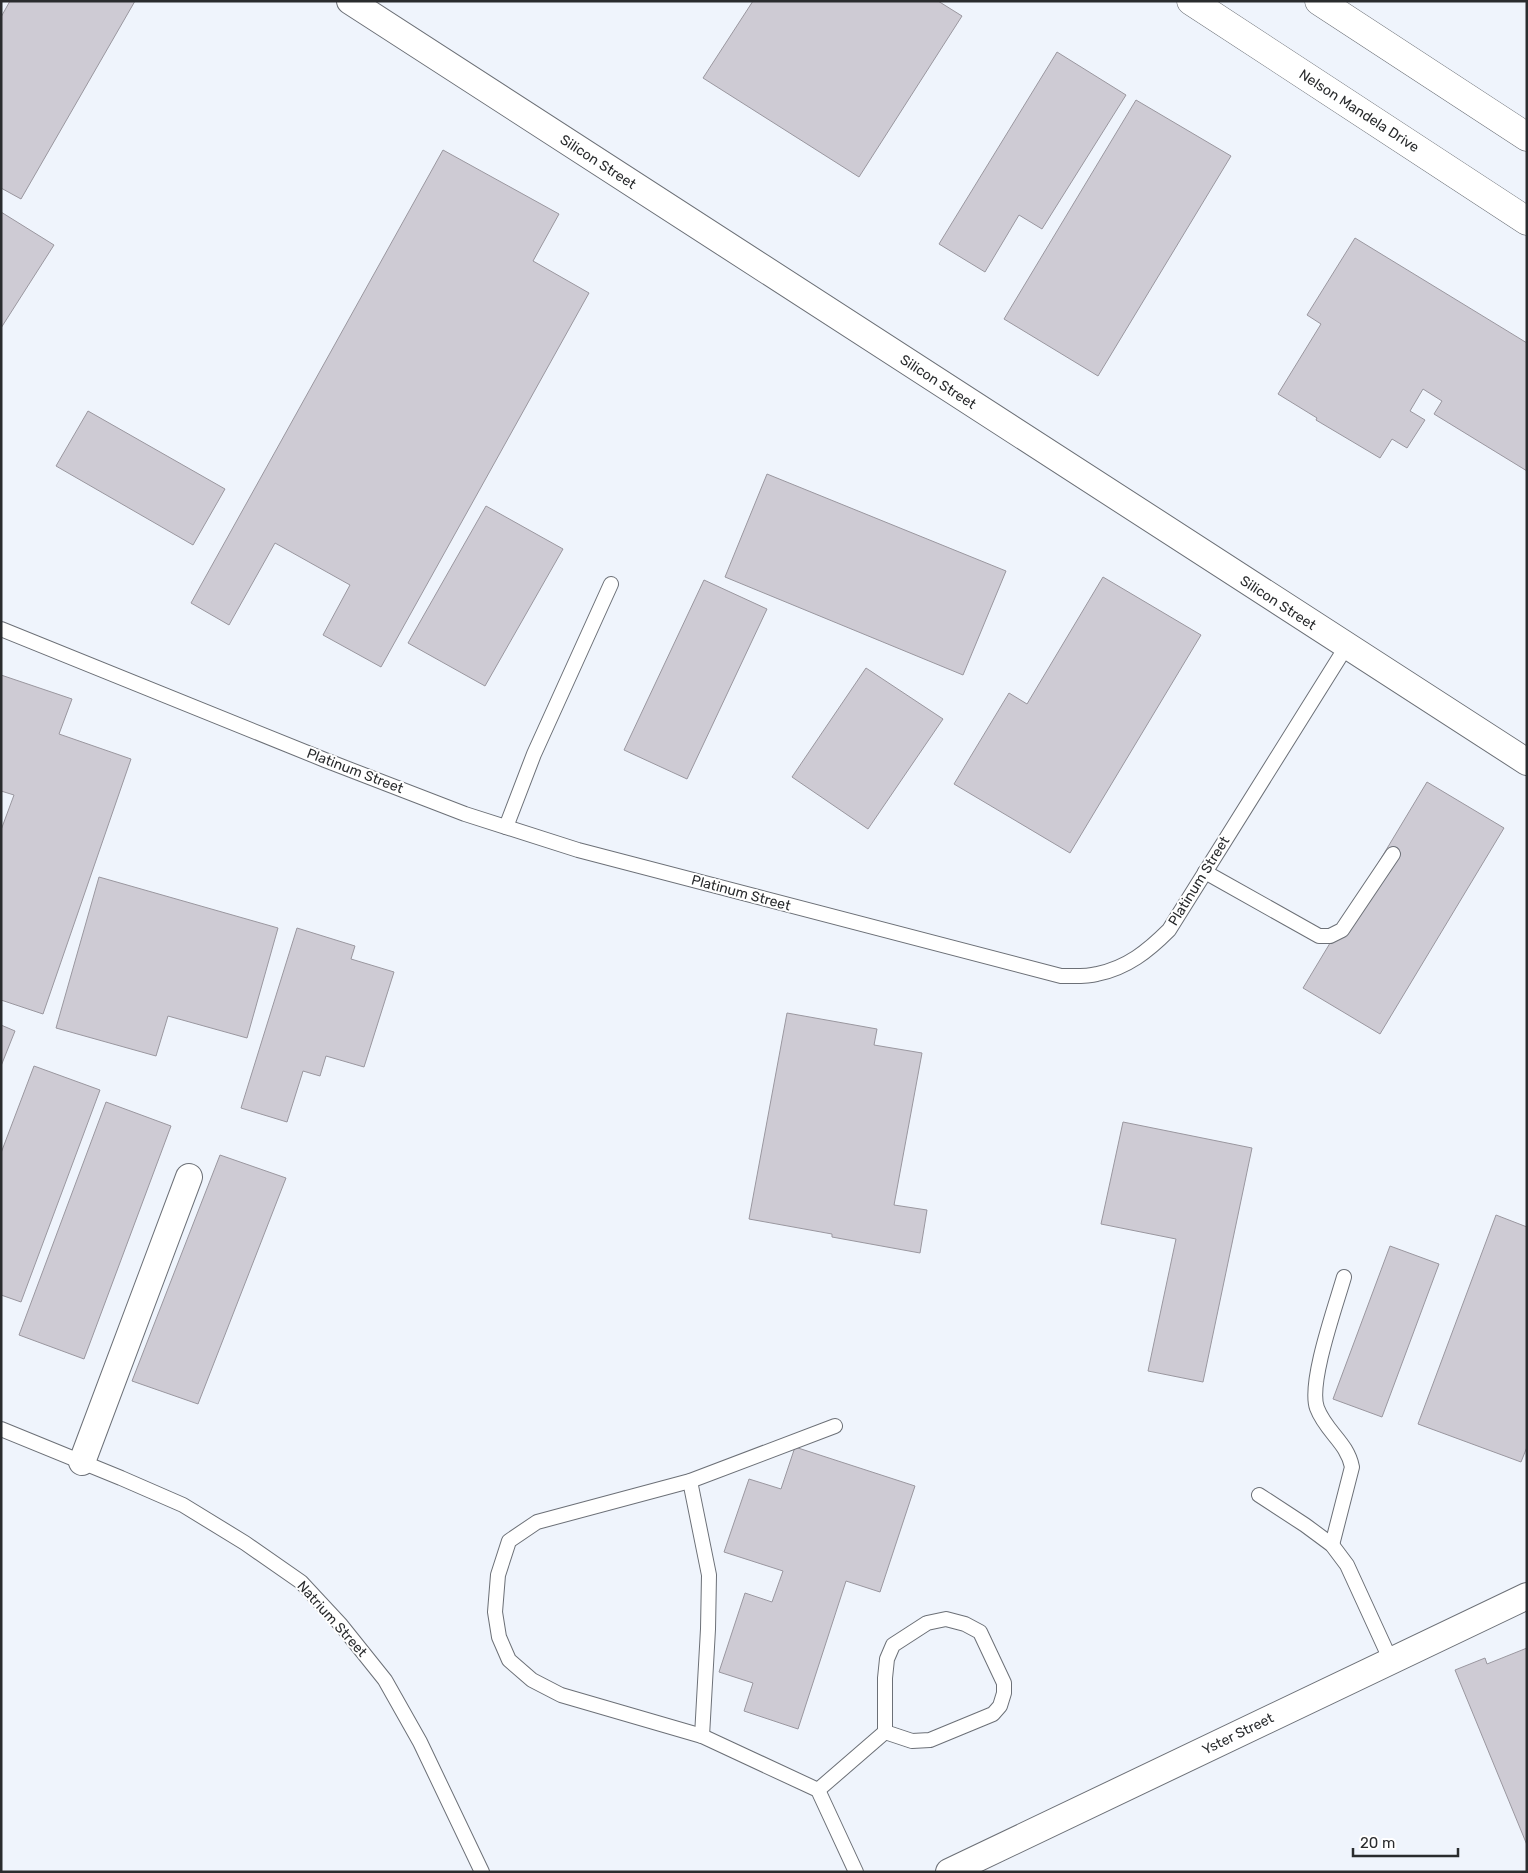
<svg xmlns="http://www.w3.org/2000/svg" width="1528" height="1873" font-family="Rubik,sans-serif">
<rect width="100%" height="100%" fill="#eff4fc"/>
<g fill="#cecbd4" stroke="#9a979f">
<polygon points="10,1 135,1 21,199 1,188 1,17"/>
<polygon points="753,1 938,1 962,16 859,177 703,78"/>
<polygon points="1057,52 1126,95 1042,229 1019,215 985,272 939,244"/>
<polygon points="1136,100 1231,156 1098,376 1004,319"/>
<polygon points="443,150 559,214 533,261 589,293 381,667 323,635 350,585 275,543 229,625 191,603"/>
<polygon points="1,212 54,245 1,328"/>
<polygon points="1355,238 1527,343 1527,471 1434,414 1442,401 1423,389 1410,411 1425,420 1407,448 1392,439 1380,458 1316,420 1317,418 1278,394 1321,324 1307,315"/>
<polygon points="88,411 225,489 193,545 56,466"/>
<polygon points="767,474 1006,571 963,675 725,577"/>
<polygon points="486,506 563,549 485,686 408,643"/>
<polygon points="1103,577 1201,635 1070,853 954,784 1009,693 1027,704"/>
<polygon points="704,580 767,609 687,779 624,750"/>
<polygon points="866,668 943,719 868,829 792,777"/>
<polygon points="1,675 72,699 59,734 131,759 43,1014 1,1000 1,830 14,795 1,791"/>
<polygon points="1427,782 1504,828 1380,1034 1303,988"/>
<polygon points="99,877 278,928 247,1038 168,1016 156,1056 56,1028"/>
<polygon points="297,928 355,946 351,959 394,972 364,1067 326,1056 320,1076 303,1071 287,1122 241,1108"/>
<polygon points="787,1013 877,1029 874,1045 922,1053 894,1205 927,1210 920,1253 832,1237 832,1234 749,1219"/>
<polygon points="1,1025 15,1031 1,1066"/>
<polygon points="34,1066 100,1090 21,1302 1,1295 1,1153"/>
<polygon points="106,1102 171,1126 84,1359 19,1335"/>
<polygon points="1123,1122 1252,1148 1203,1382 1148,1371 1176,1239 1101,1224"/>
<polygon points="220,1155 286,1178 198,1404 132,1381"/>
<polygon points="1496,1215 1527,1227 1527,1447 1521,1462 1418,1424"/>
<polygon points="1390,1246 1439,1264 1382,1417 1333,1399"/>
<polygon points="795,1447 915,1486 880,1592 846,1581 798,1729 744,1711 753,1683 719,1672 745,1593 772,1602 783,1571 724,1552 749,1479 781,1489"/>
<polygon points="1527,1648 1527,1845 1455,1670 1485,1658 1487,1664"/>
</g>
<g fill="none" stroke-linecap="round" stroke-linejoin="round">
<defs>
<g id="lane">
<path d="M 1,629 L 325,760 L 465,814 L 578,850 L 1061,976 C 1073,976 1086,977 1097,974 C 1127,968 1148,951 1169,930 L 1346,647"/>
<polyline points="506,827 534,754 611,584"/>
<polyline points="1205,872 1319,936 1330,936 1342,930 1393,854"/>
<polyline points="835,1426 690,1481 537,1522 509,1541 498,1575 495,1612 499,1637 509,1660 532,1680 561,1695 702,1736 818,1790 856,1872"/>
<polyline points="1,1429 121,1478 183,1505 245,1543 301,1582 341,1625 385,1680 420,1742 482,1872"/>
<polyline points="690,1481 709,1575 708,1629 702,1736"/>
<polyline points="1259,1495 1305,1525 1332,1545 1347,1565 1391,1661"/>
<path d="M 1332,1545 L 1352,1467 C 1347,1442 1326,1432 1317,1408 C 1308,1383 1336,1305 1344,1277"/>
<polyline points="818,1790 885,1732 885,1678 887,1659 893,1645 927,1623 946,1619 965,1624 980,1632 1004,1683 1004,1693 1000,1706 993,1714 930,1740 912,1741 885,1732"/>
</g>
<g id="street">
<polyline points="350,1 1527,762"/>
<polyline points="82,1462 189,1177"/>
<polyline points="949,1872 1527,1596"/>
</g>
<g id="secondary">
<polyline points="1191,1 1527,221"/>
<polyline points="1319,1 1527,137"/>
</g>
</defs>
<use href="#lane" stroke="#6c7077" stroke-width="16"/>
<use href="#street" stroke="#6c7077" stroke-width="28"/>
<use href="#secondary" stroke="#6c7077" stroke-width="29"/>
<use href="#lane" stroke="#fff" stroke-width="14"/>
<use href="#street" stroke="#fff" stroke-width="26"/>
<use href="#secondary" stroke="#fff" stroke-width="28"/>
</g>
<g text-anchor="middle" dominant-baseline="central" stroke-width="4" stroke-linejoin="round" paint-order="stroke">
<g font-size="14" fill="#2a2c2e" stroke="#fff">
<text transform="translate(1359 111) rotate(33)">Nelson Mandela Drive</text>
<text transform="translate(598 162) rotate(33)">Silicon Street</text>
<text transform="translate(938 382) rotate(33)">Silicon Street</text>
<text transform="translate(1278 603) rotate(33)">Silicon Street</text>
<text transform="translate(355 771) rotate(21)">Platinum Street</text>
<text transform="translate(1199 881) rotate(-58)">Platinum Street</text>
<text transform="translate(741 893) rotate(15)">Platinum Street</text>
<text transform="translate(332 1619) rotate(48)">Natrium Street</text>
<text transform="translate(1238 1734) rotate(-26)">Yster Street</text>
</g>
</g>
<rect width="1528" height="1873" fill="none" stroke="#2a2c2e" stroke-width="5"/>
<path d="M1353 1848v8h105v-8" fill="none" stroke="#2a2c2e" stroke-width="2.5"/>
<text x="1360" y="1848" font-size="15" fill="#2a2c2e" stroke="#ffffff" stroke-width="4" paint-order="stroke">20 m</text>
</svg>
